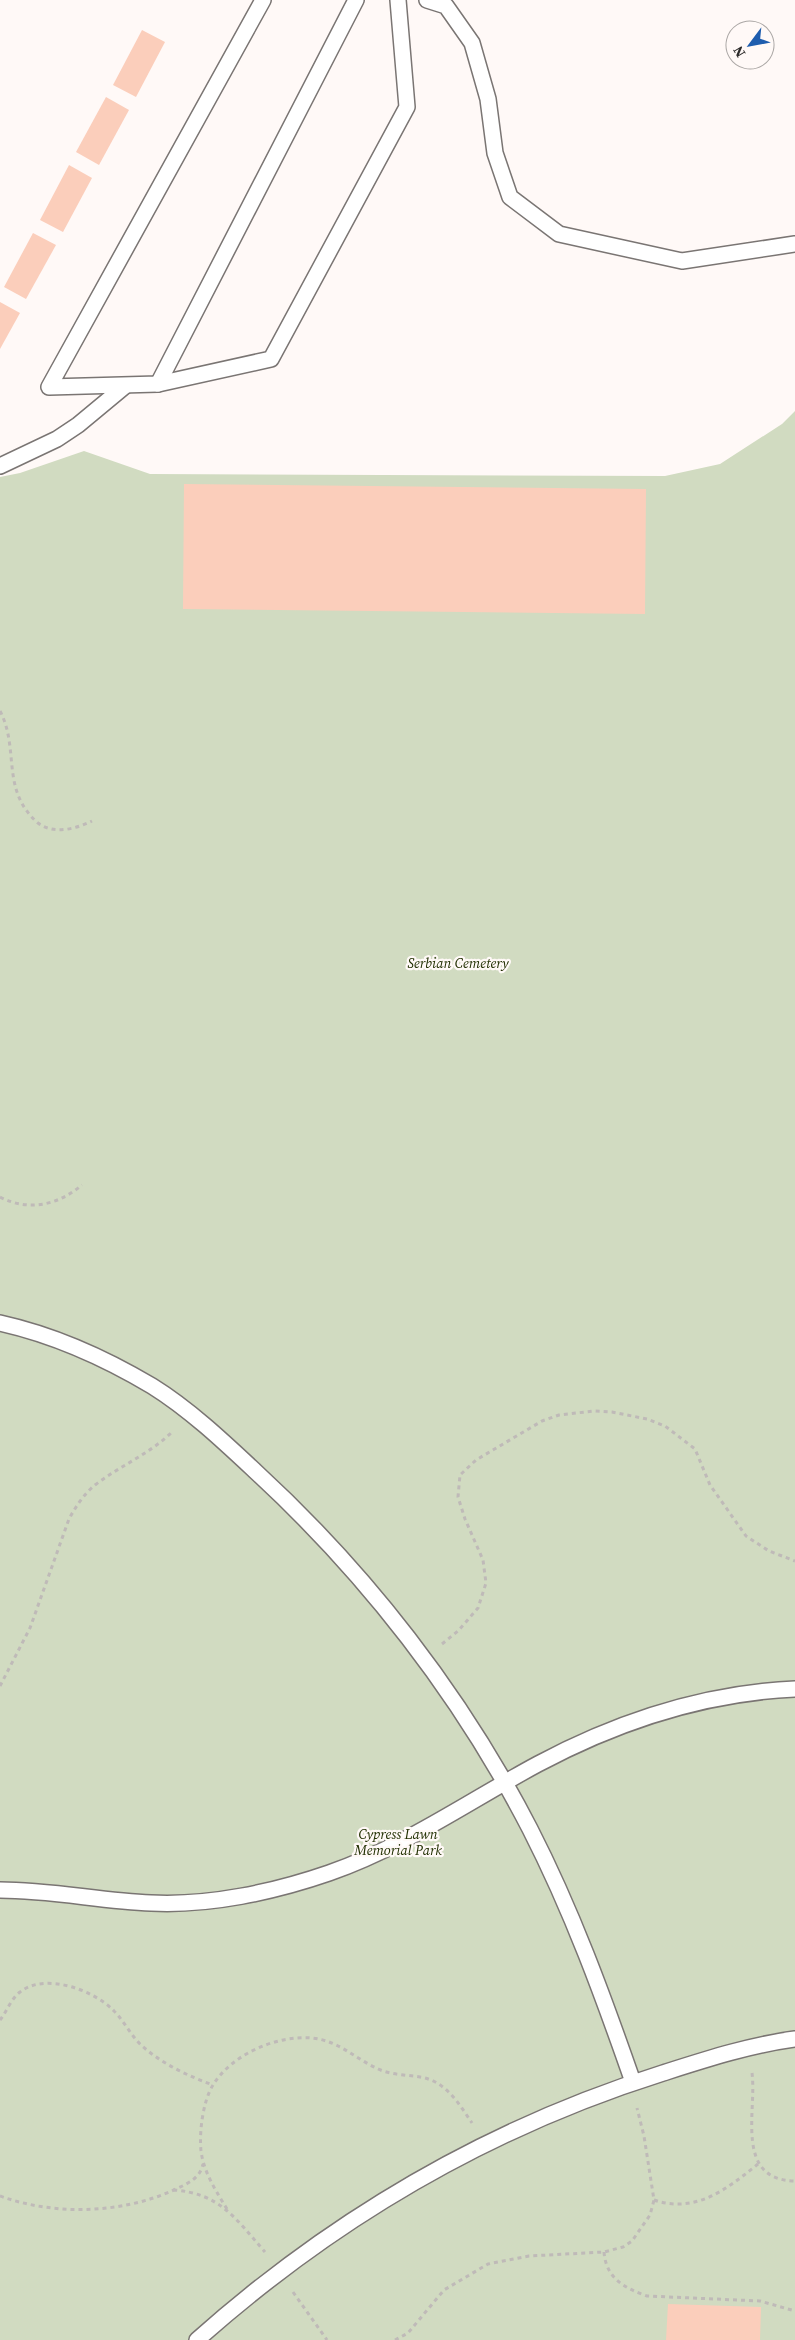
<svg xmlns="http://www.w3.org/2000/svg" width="795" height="2340" font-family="'Source Serif 4',serif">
<rect width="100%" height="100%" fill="#fff9f7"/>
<polygon fill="#d1dbc1" points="795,411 795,2340 0,2340 0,477 20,473 84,451 150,474 665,476 720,464 782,424"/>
<g fill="#fbcebb">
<polygon points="142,30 165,42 136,97 113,85"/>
<polygon points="106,97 129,110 99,165 76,152"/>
<polygon points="69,165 92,178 63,232 40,220"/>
<polygon points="33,233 56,245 26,299 4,287"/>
<polygon points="0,302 20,313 0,349"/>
<polygon points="184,484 646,489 645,614 183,609"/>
<polygon points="668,2304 761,2307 760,2340 666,2340"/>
</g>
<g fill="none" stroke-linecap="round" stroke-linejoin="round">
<defs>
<g id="service">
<polyline points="263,0 49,387 158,384 271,359 407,107 398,0"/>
<polyline points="427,0 446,6 472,43 488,99 495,153 510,197 559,234 682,261 795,244"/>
<polyline points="158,384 356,0"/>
<polyline points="0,466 57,439 78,425 125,386"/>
<path d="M 0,1323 C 54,1335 105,1358 152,1386 C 189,1409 223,1441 255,1471 C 366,1573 461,1695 530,1829 C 572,1911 603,1996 633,2082"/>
<path d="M 0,1890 C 51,1890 101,1901 151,1903 C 209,1906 274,1892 329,1873 C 404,1847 469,1801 538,1764 C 617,1722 705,1693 795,1689"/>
<path d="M 197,2340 C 334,2218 488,2128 663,2073 C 707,2059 750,2045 795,2039"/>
</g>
</defs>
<use href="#service" stroke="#7a7573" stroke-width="18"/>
<g stroke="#bfbab8" stroke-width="3" stroke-dasharray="4 4" stroke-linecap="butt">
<path d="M 0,711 C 20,749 0,790 38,823 C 54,835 75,829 92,821"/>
<path d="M 0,1197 C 29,1212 58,1205 82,1185"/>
<polyline points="442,1644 458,1631 478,1608 486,1583 483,1560 465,1519 458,1497 460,1475 476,1460 542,1421 559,1415 594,1411 612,1412 647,1419 665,1426 695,1449 710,1485 746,1536 769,1551 795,1561"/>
<path d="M 0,1686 L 30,1628 L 69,1519 C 76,1506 84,1494 95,1485 C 121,1465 150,1454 173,1431"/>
<path d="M 0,2020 C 7,2011 11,1999 20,1992 C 45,1972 94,1990 114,2011 C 124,2021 130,2034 140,2044 C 160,2063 188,2076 213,2085"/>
<path d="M 752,2073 C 757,2111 734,2180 795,2181"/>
<path d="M 173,2190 C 220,2193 236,2219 265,2252"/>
<path d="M 0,2196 C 55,2216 123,2214 176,2189 C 189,2183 200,2178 203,2164"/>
<path d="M 654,2200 C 696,2214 727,2189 758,2164"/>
<path d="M 227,2209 C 216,2191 204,2173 201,2151 C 199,2132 203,2101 213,2085 C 232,2054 277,2035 312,2038 C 341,2041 357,2061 383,2071 C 395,2075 408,2075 420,2077 C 446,2081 459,2104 472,2123"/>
<path d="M 604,2252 C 606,2278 624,2288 647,2296 L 760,2301 L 795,2311"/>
<polyline points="293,2292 327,2340"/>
<polyline points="395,2340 408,2333 444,2290 488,2264 529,2256 604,2252 623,2247 632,2241 650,2215 654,2200 644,2136 637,2108"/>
</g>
<use href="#service" stroke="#fff" stroke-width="15"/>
</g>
<g text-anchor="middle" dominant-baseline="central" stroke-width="4.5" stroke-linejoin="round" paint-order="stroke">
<g font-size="14" font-style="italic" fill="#212f00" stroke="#fff9f7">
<text x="458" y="963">Serbian Cemetery</text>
<text x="398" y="1834">Cypress Lawn<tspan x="398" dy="16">Memorial Park</tspan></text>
</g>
</g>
<g transform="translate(750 45) rotate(238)"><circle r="24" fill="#fff9f7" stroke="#aba7a5"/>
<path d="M0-4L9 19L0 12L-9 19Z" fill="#1e5dae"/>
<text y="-8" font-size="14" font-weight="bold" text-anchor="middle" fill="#2e2c2b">N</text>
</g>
</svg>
